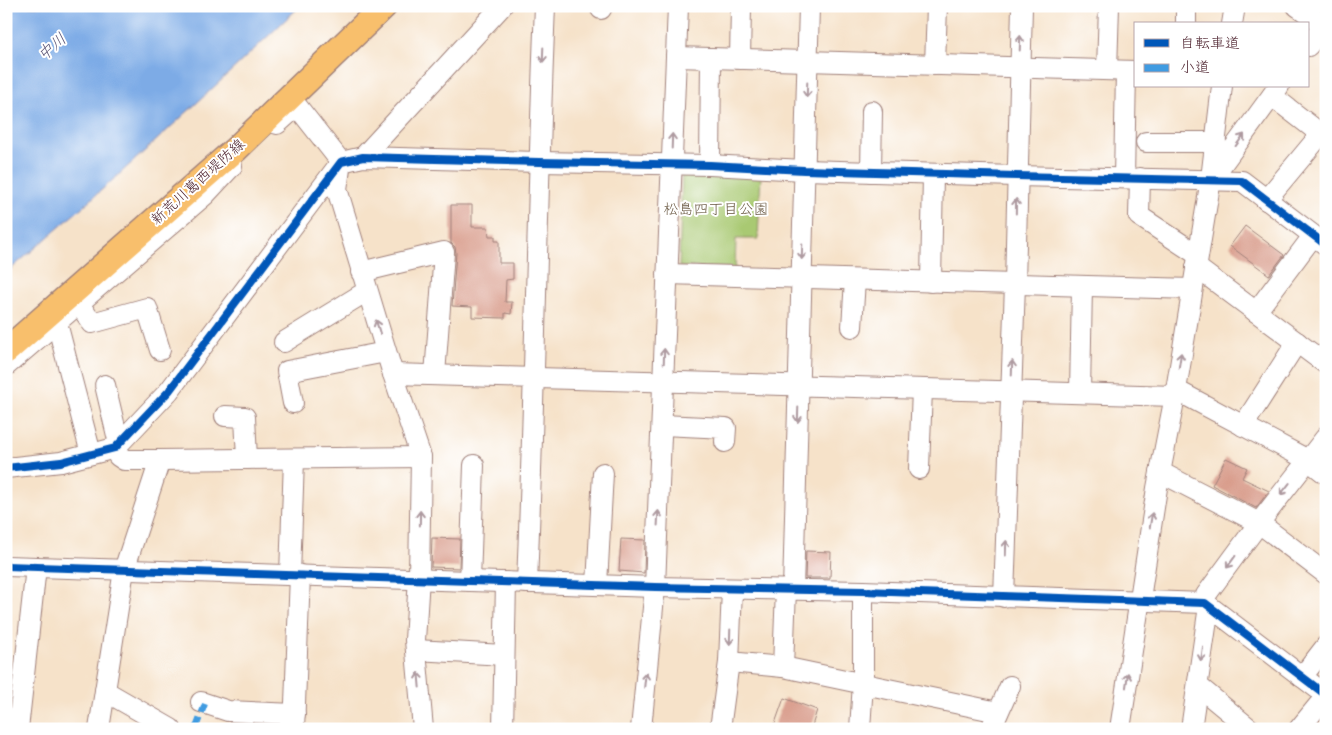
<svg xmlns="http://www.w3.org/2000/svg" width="1332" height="735" font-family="Pangolin,'Klee One',sans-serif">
<rect width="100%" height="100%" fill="#fff"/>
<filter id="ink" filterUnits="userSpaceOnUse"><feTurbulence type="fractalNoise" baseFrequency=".02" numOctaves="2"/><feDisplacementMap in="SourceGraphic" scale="10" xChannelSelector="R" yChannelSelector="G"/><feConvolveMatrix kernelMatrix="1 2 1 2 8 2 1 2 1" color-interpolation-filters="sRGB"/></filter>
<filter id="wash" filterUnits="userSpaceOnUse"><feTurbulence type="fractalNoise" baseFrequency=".0096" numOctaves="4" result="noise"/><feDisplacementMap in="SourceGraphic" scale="20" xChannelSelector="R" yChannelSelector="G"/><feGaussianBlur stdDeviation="1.12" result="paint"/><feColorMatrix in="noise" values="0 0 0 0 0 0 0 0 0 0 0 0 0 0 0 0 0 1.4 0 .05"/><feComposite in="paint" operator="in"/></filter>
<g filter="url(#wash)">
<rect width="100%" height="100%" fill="#f6e2c9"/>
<polygon fill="#a9c972" stroke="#7a744e" points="682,173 761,174 758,239 736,239 735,268 679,267"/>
<path fill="#7dabe6" stroke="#646588" d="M 6,6 L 300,6 C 204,97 107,188 6,273 Z"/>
<g id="blocks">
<g fill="#d99d8c">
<polygon points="451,205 472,205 472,227 488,227 489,236 495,236 495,241 499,241 499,263 513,263 513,279 506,280 505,302 512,302 511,314 505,313 505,318 472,317 472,307 452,306 456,253 455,247 451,243"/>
<polygon points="1245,226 1284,255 1269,275 1230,246"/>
<polygon points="1226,458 1247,468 1242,478 1269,491 1256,508 1212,485"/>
<polygon points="432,538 460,539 459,568 431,567"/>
<polygon points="621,539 645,540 644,573 619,571"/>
<polygon points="806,551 831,552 830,578 805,578"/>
<polygon points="784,698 817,710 811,729 773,729"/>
</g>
</g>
</g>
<g filter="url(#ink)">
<use href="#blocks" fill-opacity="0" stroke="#a0807a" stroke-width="1"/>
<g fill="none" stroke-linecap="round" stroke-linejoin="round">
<defs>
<g id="minor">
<polyline points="1297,6 1326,27"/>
<polyline points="601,9 601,6"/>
<polyline points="1186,24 1186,6"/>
<polyline points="1232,24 1235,6"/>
<polyline points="1308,46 1326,23"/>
<polyline points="676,57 1136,71"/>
<polyline points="740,59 741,6"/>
<polyline points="935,65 937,6"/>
<polyline points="1107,70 1109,6"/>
<polyline points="1272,96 1326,138"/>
<polyline points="277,124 297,106 341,162 337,189 393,374 421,457 419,578 415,640 423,729"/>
<polyline points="1146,142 1216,142"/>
<polyline points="363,157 502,6"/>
<polyline points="710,165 711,58"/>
<polyline points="871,172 872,111"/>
<polyline points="1124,178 1126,71"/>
<polyline points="1140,178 1139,216 1198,255"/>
<polyline points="1212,178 1279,86"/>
<polyline points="1266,200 1321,134"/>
<polyline points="1196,267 1326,364"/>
<polyline points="361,272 444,252 435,375"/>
<polyline points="667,274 1192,289"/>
<polyline points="931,282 933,174"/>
<polyline points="79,304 92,323 147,308 160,350"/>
<polyline points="1256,312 1313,236"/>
<polyline points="57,323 91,454"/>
<polyline points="852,327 855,280"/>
<polyline points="284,342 367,291"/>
<polyline points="6,366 205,195 232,166"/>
<polyline points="393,374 1175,396"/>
<polyline points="105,385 119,444"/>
<polyline points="1176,390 1308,460 1326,474"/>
<polyline points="1080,393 1082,286"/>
<polyline points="293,403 287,371 386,352"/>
<polyline points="225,416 245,417 247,459"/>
<polyline points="662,425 726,428 725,442"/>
<polyline points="1243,426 1297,342"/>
<polyline points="160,460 421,457"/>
<polyline points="6,468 61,462 115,448 169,391 341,162 363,157 539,162 710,165 804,170 1016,176 1242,181 1326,245"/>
<polyline points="919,469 922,389"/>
<polyline points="1160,472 1259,523 1326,574"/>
<polyline points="6,566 655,587 863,591 1205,603 1326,695"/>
<polyline points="290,575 294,459"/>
<polyline points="470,581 474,465"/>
<path d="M 527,583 C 535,391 537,198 545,6"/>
<polyline points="597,585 603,473"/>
<polyline points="793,590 809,6"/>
<polyline points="1004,597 1015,284 1022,6"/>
<polyline points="1205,603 1206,595 1259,523 1326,437"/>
<polyline points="416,650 504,655"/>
<polyline points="729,662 783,667 998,712"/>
<polyline points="783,667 786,589"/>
<polyline points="1302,677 1326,646"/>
<polyline points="1198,686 1250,729"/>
<polyline points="105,691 171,729"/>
<polyline points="201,702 228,711 295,714"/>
<polyline points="18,729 36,567"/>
<polyline points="99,729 124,570 160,460 124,460 118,456 115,448"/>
<polyline points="294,729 300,575"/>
<polyline points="503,729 506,582"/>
<polyline points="641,729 655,587 678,6"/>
<polyline points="720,729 729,662 732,589"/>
<polyline points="860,729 863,683 863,591"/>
<polyline points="991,729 1010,686"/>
<polyline points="1120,729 1157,488 1175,396 1211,179 1222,86"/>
<polyline points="1191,729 1209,606"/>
<polyline points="1299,729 1326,696"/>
</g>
<polyline id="major" points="6,351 236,149 384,6"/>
</defs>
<use href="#minor" stroke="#a0807a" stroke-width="22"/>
<use href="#major" stroke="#a0807a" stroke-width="28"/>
<use href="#minor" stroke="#fff" stroke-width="20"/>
<use href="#major" stroke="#f8bf6c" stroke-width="25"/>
<polyline stroke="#409be1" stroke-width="6" stroke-dasharray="12 6" stroke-linecap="butt" points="194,729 197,725 205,704"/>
<defs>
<g id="cycleway">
<polyline points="6,468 61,462 115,448 169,391 341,162 363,157 539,162 710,165 804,170 1016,176 1242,181 1326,245"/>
<polyline points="6,566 655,587 863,591 1205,603 1326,695"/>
</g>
</defs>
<use href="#cycleway" stroke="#fff" stroke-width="11"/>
<use href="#cycleway" stroke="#0057b8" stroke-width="8"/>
</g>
<defs><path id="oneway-shaft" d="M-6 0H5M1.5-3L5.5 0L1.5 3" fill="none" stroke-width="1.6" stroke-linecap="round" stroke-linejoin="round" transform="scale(1.25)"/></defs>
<g stroke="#ae9aa0">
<use href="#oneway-shaft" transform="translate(1020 43) rotate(-88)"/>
<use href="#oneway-shaft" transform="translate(543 55) rotate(92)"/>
<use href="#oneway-shaft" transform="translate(807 90) rotate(92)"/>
<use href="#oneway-shaft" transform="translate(1240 140) rotate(-54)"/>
<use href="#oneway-shaft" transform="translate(672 141) rotate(-88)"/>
<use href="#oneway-shaft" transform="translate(1016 206) rotate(-89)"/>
<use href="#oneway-shaft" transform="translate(802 252) rotate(92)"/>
<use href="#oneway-shaft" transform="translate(378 327) rotate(-107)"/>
<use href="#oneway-shaft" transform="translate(664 356) rotate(-88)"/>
<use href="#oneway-shaft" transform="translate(1180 360) rotate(-81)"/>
<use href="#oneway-shaft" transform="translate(1012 368) rotate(-88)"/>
<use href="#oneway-shaft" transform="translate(798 415) rotate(92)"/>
<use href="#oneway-shaft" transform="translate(1285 489) rotate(128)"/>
<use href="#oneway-shaft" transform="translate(420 518) rotate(-89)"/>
<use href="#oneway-shaft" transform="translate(658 518) rotate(-87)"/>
<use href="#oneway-shaft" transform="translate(1151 520) rotate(-81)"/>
<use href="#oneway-shaft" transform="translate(1006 548) rotate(-88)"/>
<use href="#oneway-shaft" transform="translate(1231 562) rotate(126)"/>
<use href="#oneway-shaft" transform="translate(730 637) rotate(92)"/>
<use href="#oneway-shaft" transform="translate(1202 654) rotate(98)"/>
<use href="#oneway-shaft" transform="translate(419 680) rotate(-95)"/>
<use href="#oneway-shaft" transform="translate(645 680) rotate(-84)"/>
<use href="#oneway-shaft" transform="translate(1127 680) rotate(-82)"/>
</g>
</g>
<g text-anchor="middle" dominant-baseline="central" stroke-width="4" stroke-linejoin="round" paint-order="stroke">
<g font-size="15" fill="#4a1f2b" stroke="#fff">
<text transform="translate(198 182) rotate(-42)">新荒川葛西堤防線</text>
</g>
<g font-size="15" fill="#6b5a44" stroke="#fff">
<text x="716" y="209">松島四丁目公園</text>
</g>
<g font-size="16" font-style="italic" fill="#5e5776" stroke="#fff">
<text transform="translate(52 47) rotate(-41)">中川</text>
</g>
</g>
<rect width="1332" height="735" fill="none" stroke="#fff" stroke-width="25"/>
<rect x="1134" y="22" width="175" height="65" fill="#ffffff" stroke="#b7a5aa"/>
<rect x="1144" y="39" width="25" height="8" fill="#0057b8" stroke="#b7a5aa"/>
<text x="1180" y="48" font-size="15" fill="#4a1f2b">自転車道</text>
<rect x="1144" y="64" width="25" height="8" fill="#409be1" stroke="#b7a5aa"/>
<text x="1180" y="72" font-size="15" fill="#4a1f2b">小道</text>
</svg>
